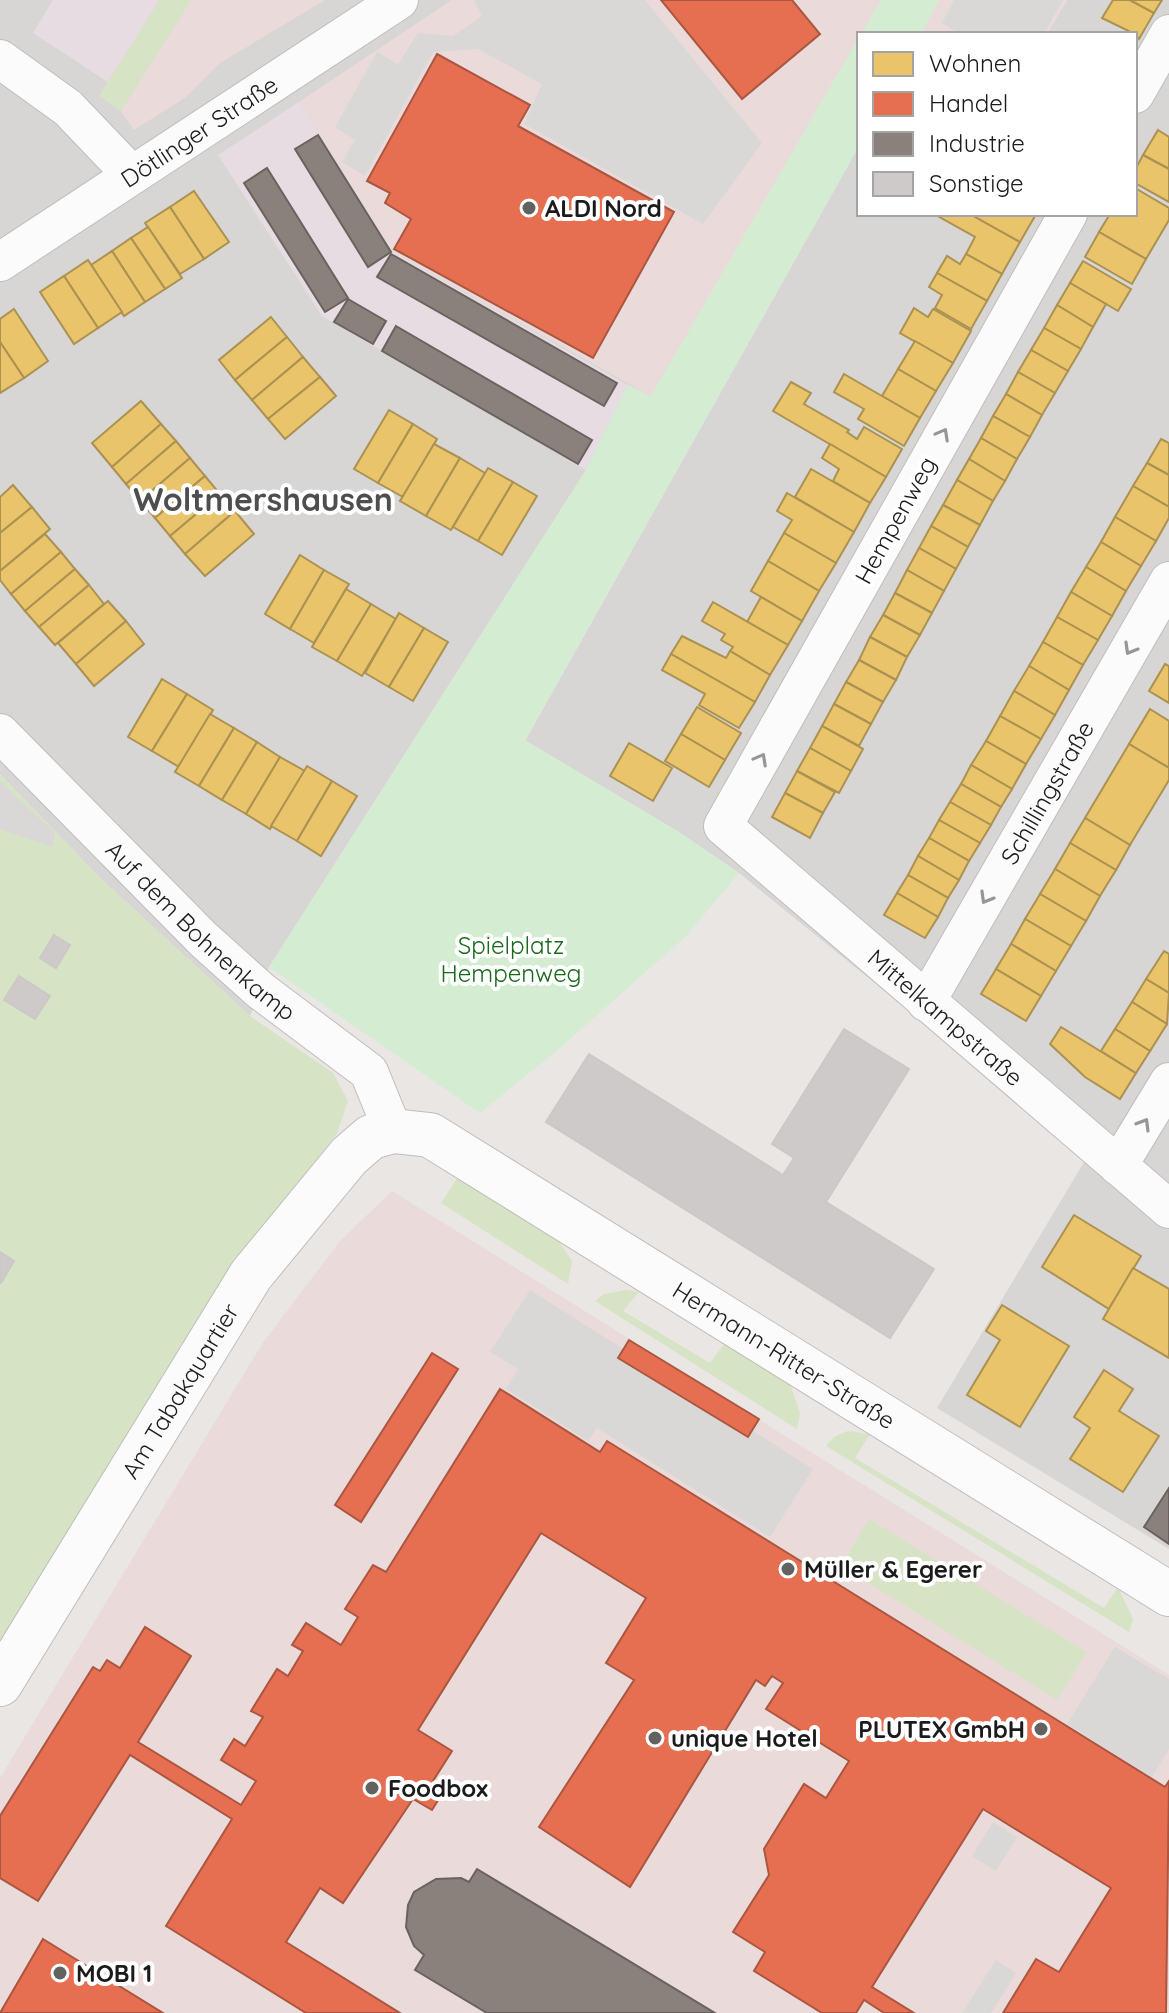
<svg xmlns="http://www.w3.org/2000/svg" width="1169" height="2013" font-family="Quicksand,sans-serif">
<rect width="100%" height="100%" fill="#e9e6e3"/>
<g fill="#d8d6d5">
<polygon points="0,0 881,0 651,396 628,385 586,470 269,967 250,1016 99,877 0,774"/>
<polygon points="1067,0 1169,0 1169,1549 937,1408 1084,1162 913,1014 739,873 679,832 525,741 859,146 859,214 1135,214 1135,34 1047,34"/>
</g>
<g fill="#eadbda">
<polygon points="191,0 325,0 220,63 186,97 134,130 121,111"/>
<polygon points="452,0 881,0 651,396 393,252 299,102"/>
<polygon points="939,0 1067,0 1047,34 928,34 922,31"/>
<polygon points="392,1191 1169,1675 1169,2013 0,2013 0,1778 262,1344 340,1241"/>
</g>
<g fill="#e6dce2">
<polygon points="53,0 160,0 108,82 33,33"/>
<polygon points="299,102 393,252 628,385 586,470 322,316 218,155"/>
</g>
<g fill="#d7e3c5">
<polygon points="160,0 191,0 121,111 99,96"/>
<polygon points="0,774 99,877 250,1016 333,1073 348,1101 337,1133 277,1213 0,1648"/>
<polygon points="460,1174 554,1234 572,1261 568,1284 441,1203"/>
<polygon points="626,1290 639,1292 623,1311 710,1363 724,1344 789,1381 800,1413 797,1429 595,1301 604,1294"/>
<polygon points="848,1431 870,1434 855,1458 1104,1608 1118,1587 1133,1619 1129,1632 826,1446 834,1437"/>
<polygon points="869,1519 1087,1652 1057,1700 841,1566"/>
</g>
<g fill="#d4ecd2">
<polygon points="881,0 939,0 921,34 861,34"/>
<polygon points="859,37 859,146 525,740 679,832 739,873 685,937 561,1047 480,1113 269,967 586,470 628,385 651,396"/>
</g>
<g fill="#d9d8d7">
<polygon points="474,0 645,0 762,143 703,224 524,124 542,84 478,49 433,52 365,176 342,162 355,140 335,127 377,52 398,64 418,33 453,36 482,16"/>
<polygon points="954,0 1063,0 1044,34 960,34 942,23"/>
<polygon points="0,781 55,833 53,847 0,829"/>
<polygon points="530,1290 813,1469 770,1537 597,1428 588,1441 506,1389 518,1369 490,1352"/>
<polygon points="1115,1647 1169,1679 1169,1749 1152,1777 1067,1724"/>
<polygon points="993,1822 1017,1837 996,1871 972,1856"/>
<polygon points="996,1960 1016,1973 991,2013 962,2013"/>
</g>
<g fill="#e9c46a" stroke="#ab9152" stroke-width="2">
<polygon points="1113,0 1130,0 1154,13 1139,39 1135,34 1102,18"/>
<polygon points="1130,0 1162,0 1154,13"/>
<polygon points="1158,130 1169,137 1169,169 1143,155"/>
<polygon points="1143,155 1169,169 1169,202 1135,183 1135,170"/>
<polygon points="1135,188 1169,208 1169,220 1146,259 1099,232 1110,214 1135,214"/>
<polygon points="194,191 229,242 204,259 170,207"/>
<polygon points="170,207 204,259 180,274 145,223"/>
<polygon points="934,214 970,214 1020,242 1002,274 966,254 975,237"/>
<polygon points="970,214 1032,214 1035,216 1020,242"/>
<polygon points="148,227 182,278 165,289 131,238"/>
<polygon points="1099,232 1146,259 1132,284 1085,257"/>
<polygon points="131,238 165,289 145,302 112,251"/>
<polygon points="112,251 145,302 124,316 91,265"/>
<polygon points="966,254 1002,274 987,301 937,273 947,256 960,264"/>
<polygon points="88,260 122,312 98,328 64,276"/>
<polygon points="1083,261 1131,289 1118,311 1070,283"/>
<polygon points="937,273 987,301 971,329 935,308 942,295 929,287"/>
<polygon points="64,276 98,328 74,344 40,292"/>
<polygon points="1070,283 1106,304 1093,327 1057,305"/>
<polygon points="1057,305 1093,327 1081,349 1044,328"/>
<polygon points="914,308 928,317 933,309 971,331 953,363 900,333"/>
<polygon points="14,309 48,361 24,378 0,342 0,319"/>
<polygon points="271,317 287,337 235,380 219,360"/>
<polygon points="1044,328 1081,349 1068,371 1031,350"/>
<polygon points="287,337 303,357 252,400 235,380"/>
<polygon points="915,341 953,363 936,391 898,369"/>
<polygon points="0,342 24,378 0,393"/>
<polygon points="1031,350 1068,371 1055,393 1018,372"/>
<polygon points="303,357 320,377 268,419 252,400"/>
<polygon points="898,369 936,391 920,418 882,396"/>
<polygon points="1018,372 1055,393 1042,415 1006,394"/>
<polygon points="844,374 920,418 904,446 858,419 864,409 834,392"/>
<polygon points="320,377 336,396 285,439 268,419"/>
<polygon points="791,382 811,393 804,404 849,430 847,432 857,439 864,427 902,449 886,477 773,411"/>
<polygon points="1006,394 1042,415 1030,437 993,416"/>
<polygon points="141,401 161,424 112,467 92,443"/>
<polygon points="389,410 413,424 378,483 354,469"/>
<polygon points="993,416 1030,437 1017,459 981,438"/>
<polygon points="161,424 176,441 126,484 112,467"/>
<polygon points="413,424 437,439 403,497 378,483"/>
<polygon points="981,438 1017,459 1005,481 969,459"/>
<polygon points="1161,439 1169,443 1169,475 1147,463"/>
<polygon points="176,441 190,458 140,501 126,484"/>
<polygon points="434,444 460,458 426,516 400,501"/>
<polygon points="830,444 886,477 870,503 833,481 839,469 822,458"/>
<polygon points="190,458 205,476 155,518 140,501"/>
<polygon points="460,458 485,473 451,530 426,516"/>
<polygon points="969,459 1005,481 993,501 957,480"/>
<polygon points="1147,463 1169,475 1169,507 1133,486"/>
<polygon points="488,468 513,482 478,541 453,527"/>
<polygon points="811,469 870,503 854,532 795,497"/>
<polygon points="205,476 220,494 170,536 155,518"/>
<polygon points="957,480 993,501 980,525 943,505"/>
<polygon points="513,482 537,496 502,555 478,541"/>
<polygon points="13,485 32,507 0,533 0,497"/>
<polygon points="1133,486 1169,507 1169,518 1156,541 1115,517"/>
<polygon points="787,493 854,532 836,563 784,533 792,520 777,511"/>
<polygon points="220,494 235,511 185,554 170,536"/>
<polygon points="943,505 980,525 968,547 931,526"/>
<polygon points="32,507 50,529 0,571 0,533"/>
<polygon points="235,511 254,534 205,576 185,554"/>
<polygon points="1115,517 1156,541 1141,566 1101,542"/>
<polygon points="931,526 968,547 956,569 919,548"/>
<polygon points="784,533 836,563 819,591 768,561"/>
<polygon points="45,534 61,552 11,594 0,580 0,571"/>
<polygon points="1101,542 1141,566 1126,591 1086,567"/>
<polygon points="919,548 956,569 944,591 907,570"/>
<polygon points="61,552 75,569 25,611 11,594"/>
<polygon points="300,555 324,570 290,629 265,614"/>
<polygon points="768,561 819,591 802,621 751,591"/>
<polygon points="1086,567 1126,591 1112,616 1071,592"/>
<polygon points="75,569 89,585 39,627 25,611"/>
<polygon points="324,570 349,584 314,643 290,629"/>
<polygon points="907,570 944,591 932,613 895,593"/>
<polygon points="89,585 104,604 55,645 39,627"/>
<polygon points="346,589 371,604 337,661 312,647"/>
<polygon points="1071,592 1112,616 1098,640 1057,617"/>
<polygon points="895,593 932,613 920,635 883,615"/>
<polygon points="761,597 802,621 788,645 747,622"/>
<polygon points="108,601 126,621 76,664 58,643"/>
<polygon points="713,602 788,645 770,675 730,651 733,647 721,640 725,634 702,621"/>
<polygon points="371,604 396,619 362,676 337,661"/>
<polygon points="399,613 424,628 389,687 365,673"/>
<polygon points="883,615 920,635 907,657 870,637"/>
<polygon points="1057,617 1098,640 1083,665 1043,642"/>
<polygon points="126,621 144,644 94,686 76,664"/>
<polygon points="424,628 448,642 413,701 389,687"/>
<polygon points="682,636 726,658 730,651 770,675 755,702 671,654"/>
<polygon points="870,637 907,657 896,680 859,660"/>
<polygon points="1043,642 1083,665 1069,690 1029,666"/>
<polygon points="671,654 755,702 739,728 699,705 705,694 662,670"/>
<polygon points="859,660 896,680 883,702 846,682"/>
<polygon points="1165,664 1169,666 1169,703 1149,691"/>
<polygon points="1029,666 1069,690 1055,715 1014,691"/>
<polygon points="162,679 187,694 152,751 128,737"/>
<polygon points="846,682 883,702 871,724 834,704"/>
<polygon points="1014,691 1055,715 1041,739 1000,716"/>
<polygon points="187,694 213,710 179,767 152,751"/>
<polygon points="834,704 871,724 859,746 822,726"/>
<polygon points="697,707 741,733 725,760 681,734"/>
<polygon points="1150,709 1169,721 1169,768 1129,744"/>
<polygon points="210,714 234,728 199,786 175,772"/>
<polygon points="1000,716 1041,739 1026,764 986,741"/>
<polygon points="822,726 863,749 851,771 810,748"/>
<polygon points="234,728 257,742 222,800 199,786"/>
<polygon points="681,734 725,760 709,787 665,761"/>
<polygon points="986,741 1026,764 1012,789 971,765"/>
<polygon points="257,742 280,757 246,814 222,800"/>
<polygon points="629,743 672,768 653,801 610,776"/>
<polygon points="1129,744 1169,768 1169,780 1130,845 1085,818"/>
<polygon points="810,748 851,771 839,793 797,771"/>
<polygon points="280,757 305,771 270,829 246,814"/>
<polygon points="971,765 1012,789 1001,807 961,784"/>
<polygon points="307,766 332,781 297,841 271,826"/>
<polygon points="797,771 835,792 823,813 785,793"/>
<polygon points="332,781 357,796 321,856 297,841"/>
<polygon points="961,784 1001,807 991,825 950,802"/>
<polygon points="785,793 823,813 810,838 772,817"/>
<polygon points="950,802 991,825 980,843 939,820"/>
<polygon points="1085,818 1130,845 1116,870 1070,843"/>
<polygon points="939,820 980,843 969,861 929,838"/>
<polygon points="929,838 969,861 959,880 918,856"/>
<polygon points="1070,843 1116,870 1100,896 1055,869"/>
<polygon points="918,856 959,880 948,898 908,875"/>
<polygon points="1055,869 1100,896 1086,921 1040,894"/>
<polygon points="908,875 948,898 938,917 897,893"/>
<polygon points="897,893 938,917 925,938 884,915"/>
<polygon points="1040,894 1086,921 1071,946 1025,919"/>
<polygon points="1025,919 1071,946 1056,971 1011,944"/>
<polygon points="1011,944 1056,971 1041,996 996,969"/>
<polygon points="1164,951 1169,954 1169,993 1146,979"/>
<polygon points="996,969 1041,996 1026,1021 981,994"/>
<polygon points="1146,979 1169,993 1167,1024 1132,1002"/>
<polygon points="1132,1002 1167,1024 1150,1051 1115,1029"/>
<polygon points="1061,1027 1136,1073 1120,1099 1085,1077 1050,1044"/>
<polygon points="1115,1029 1150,1051 1136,1073 1101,1051"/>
<polygon points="1074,1215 1141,1256 1109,1309 1042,1267"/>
<polygon points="1133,1268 1169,1289 1169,1358 1103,1319"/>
<polygon points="1002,1305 1069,1346 1020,1427 967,1395 1000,1340 986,1331"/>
<polygon points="1104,1370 1133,1389 1119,1411 1159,1436 1123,1492 1070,1459 1090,1428 1074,1417"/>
</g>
<g fill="#e76f51" stroke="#aa5641" stroke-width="2">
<polygon points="661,0 792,0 820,34 742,99"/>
<polygon points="437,54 530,105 518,126 674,212 593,358 394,249 411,219 385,203 390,193 367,181"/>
<polygon points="629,1340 759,1419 748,1437 618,1358"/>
<polygon points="432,1353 458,1369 361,1522 335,1505"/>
<polygon points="500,1389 600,1452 607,1441 1165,1787 1169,1781 1166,2013 1003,2013 1036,1959 1059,1972 1111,1888 983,1809 872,1987 914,2013 884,2013 864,2000 856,2013 822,2013 754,1971 765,1952 733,1932 769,1875 764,1849 804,1784 826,1798 849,1761 766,1709 783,1683 772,1676 765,1686 756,1680 630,1887 539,1827 634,1680 606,1663 646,1598 541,1533 418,1730 452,1751 433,1781 445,1789 432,1810 413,1799 343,1903 320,1888 286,1942 400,2013 306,2013 166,1926 232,1819 130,1755 38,1901 0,1878 0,1816 93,1667 100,1671 107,1660 120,1668 145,1627 191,1656 138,1742 241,1805 256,1781 221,1760 234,1739 245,1746 263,1717 251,1711 277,1669 288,1676 303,1651 292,1645 306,1623 341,1645 358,1617 345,1609 373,1565 386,1572"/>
<polygon points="43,1939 163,2013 0,2013"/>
</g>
<g fill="#8a817c" stroke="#69625f" stroke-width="2">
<polygon points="318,135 391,252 368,267 295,149"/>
<polygon points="267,168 348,298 325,312 244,183"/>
<polygon points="391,254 617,383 604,406 377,277"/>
<polygon points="348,299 386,321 373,344 334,322"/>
<polygon points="396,326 592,440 578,464 382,351"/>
<polygon points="1169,1488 1169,1544 1144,1527"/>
<polygon points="477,1869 715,2013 487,2013 415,1970 424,1955 414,1946 406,1927 408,1905 414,1892 436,1879 461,1878 469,1882"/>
</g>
<g fill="#cecac9" stroke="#ccc8c5" stroke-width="2">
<polygon points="54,935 70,945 56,968 40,958"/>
<polygon points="19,976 50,996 35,1019 4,1000"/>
<polygon points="844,1029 909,1069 826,1202 934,1269 890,1338 546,1122 589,1054 783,1175 794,1158 772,1144"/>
<polygon points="0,1252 14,1261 1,1283 0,1282"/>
</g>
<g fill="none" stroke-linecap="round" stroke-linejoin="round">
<defs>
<g id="minor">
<polyline points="0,59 68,108 132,175"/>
<polyline points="1135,94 1169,34"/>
<path id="s1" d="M 1068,214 L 723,826 L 1169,1209"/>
<path id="s2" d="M 0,262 L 399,0"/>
<path id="s3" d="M 0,733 L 203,939 L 261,991 L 369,1072 L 393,1131"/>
<path id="s4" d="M 926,1002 L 1169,581"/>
<polyline points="1118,1166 1169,1082"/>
</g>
<g id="tertiary">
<path id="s5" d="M 0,1684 L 251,1275 L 349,1156 L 371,1137 L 393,1131 L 430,1135 L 1169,1594"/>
</g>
</defs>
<use href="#minor" stroke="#bfbdbc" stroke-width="40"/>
<use href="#tertiary" stroke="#bfbdbc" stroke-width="46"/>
<use href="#minor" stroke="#fcfbfb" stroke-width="38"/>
<use href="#tertiary" stroke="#fcfbfb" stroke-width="44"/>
</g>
<defs><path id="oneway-chevron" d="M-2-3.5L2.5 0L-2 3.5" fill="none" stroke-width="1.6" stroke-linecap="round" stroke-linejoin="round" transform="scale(2)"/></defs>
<g stroke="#979696">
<use href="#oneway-chevron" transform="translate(943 434) rotate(-61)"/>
<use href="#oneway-chevron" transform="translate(1130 649) rotate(120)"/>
<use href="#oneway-chevron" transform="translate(761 759) rotate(-61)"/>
<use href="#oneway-chevron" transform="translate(986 898) rotate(120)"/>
<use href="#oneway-chevron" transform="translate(1144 1124) rotate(-59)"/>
</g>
<g fill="#636261" stroke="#fff" stroke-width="3">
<circle cx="529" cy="208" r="8"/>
<circle cx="788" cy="1569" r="8"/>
<circle cx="1041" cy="1729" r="8"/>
<circle cx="655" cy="1738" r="8"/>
<circle cx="372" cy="1788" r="8"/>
<circle cx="60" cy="1973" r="8"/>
</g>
<g text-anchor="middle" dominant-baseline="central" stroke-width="8" stroke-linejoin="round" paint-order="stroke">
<g font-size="24" fill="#1b1b1b" stroke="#fff">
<text stroke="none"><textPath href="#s2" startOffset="238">Dötlinger Straße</textPath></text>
<text transform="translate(895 520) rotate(-61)">Hempenweg</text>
<text stroke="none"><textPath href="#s4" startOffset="242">Schillingstraße</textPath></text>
<text stroke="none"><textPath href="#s3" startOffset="282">Auf dem Bohnenkamp</textPath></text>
<text stroke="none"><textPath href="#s1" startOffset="996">Mittelkampstraße</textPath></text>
<text stroke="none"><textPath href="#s5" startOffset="1140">Hermann-Ritter-Straße</textPath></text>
<text stroke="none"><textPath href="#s5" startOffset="344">Am Tabakquartier</textPath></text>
</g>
<g font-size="24" font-weight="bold" fill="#1b1b1b" stroke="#fff" text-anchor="start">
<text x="545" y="208">ALDI Nord</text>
<text x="804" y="1569">Müller &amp; Egerer</text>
<text x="1025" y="1729" text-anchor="end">PLUTEX GmbH</text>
<text x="671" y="1738">unique Hotel</text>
<text x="388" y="1788">Foodbox</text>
<text x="76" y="1973">MOBI 1</text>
</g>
<g font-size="24" fill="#18691b" stroke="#fff">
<text x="511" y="945">Spielplatz<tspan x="511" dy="28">Hempenweg</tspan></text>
</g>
<g font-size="32" font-weight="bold" fill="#4e4e4e" stroke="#fff">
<text x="263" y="499">Woltmershausen</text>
</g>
</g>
<rect x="857" y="32" width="280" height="184" fill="#ffffff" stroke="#a4a4a4" stroke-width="2"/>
<rect x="873" y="52" width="40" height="24" fill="#e9c46a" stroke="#a4a4a4" stroke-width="2"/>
<text x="929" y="72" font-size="24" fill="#1b1b1b">Wohnen</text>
<rect x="873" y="92" width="40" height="24" fill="#e76f51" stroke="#a4a4a4" stroke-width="2"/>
<text x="929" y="112" font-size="24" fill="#1b1b1b">Handel</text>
<rect x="873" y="132" width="40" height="24" fill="#8a817c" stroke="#a4a4a4" stroke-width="2"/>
<text x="929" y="152" font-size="24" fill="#1b1b1b">Industrie</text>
<rect x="873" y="172" width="40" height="24" fill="#cecac9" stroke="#a4a4a4" stroke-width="2"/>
<text x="929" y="192" font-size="24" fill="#1b1b1b">Sonstige</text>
</svg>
